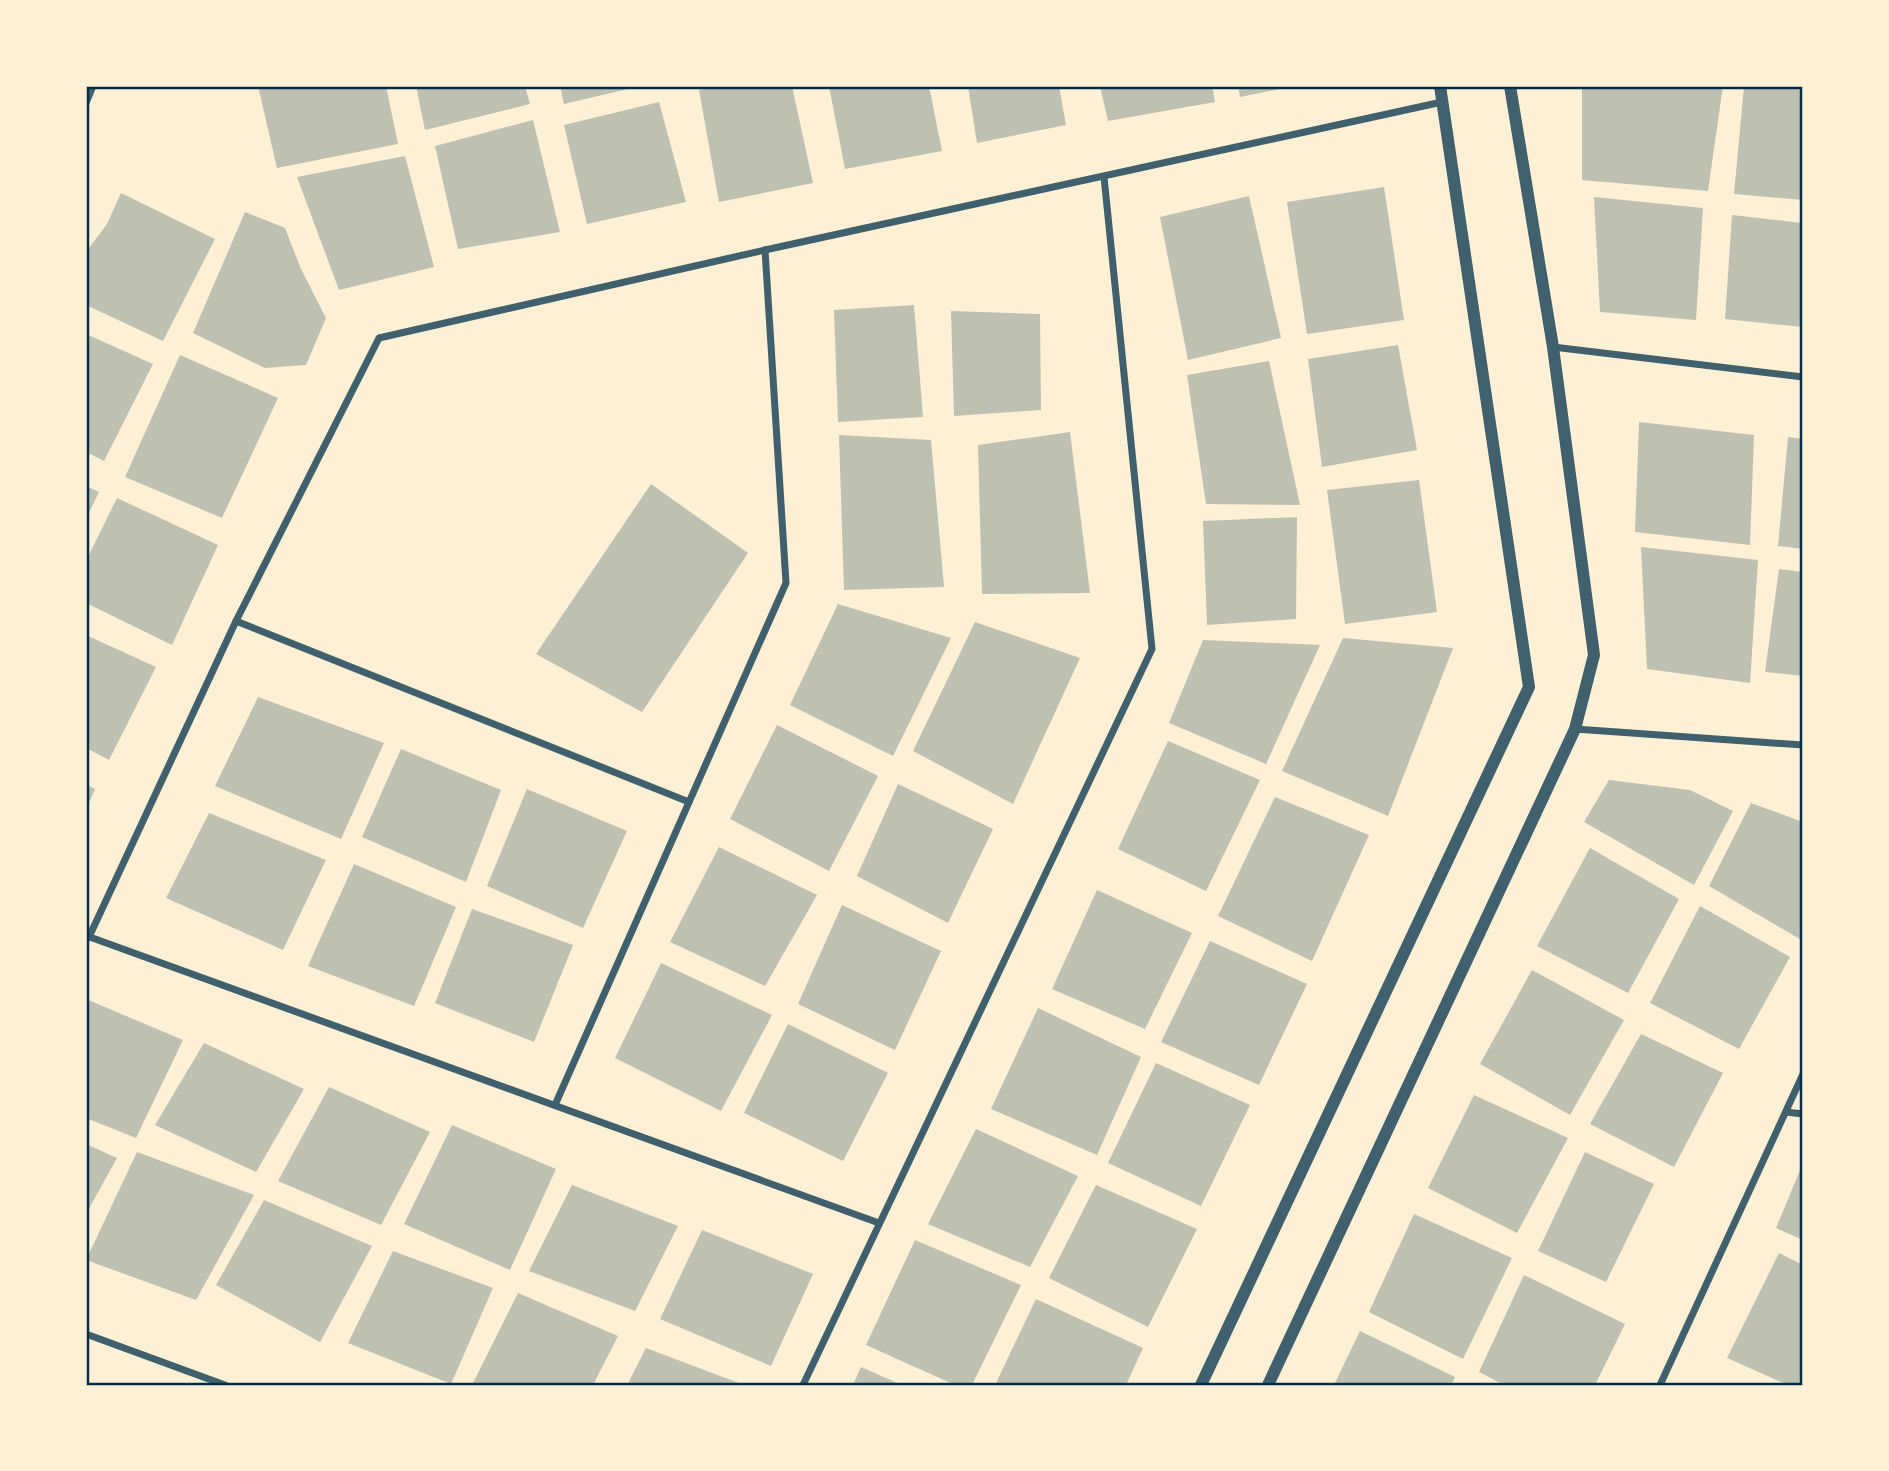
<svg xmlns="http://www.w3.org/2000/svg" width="1889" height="1471" font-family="Georgia,serif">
<rect width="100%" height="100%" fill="#fdf0d5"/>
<g fill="#bec0b2">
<polygon points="258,86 386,86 398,144 277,168"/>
<polygon points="416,86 525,86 530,104 425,130"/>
<polygon points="560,86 636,86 636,87 564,104"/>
<polygon points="715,86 792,86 813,183 719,202 699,90"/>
<polygon points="829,86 929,86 942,151 845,169"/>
<polygon points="968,86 1059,86 1066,125 977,143"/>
<polygon points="1100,86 1212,86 1215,102 1108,121"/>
<polygon points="1238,86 1289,86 1289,87 1240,97"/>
<polygon points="1582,86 1723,86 1708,191 1582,180"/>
<polygon points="1744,86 1783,86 1803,88 1803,200 1734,194"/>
<polygon points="659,102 686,202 587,224 564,125"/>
<polygon points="533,120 560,232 458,249 435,146"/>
<polygon points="405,156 434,267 339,290 297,177"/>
<polygon points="1384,187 1404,320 1307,334 1287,202"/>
<polygon points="121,193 215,239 163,341 86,305 86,252 107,224"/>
<polygon points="1249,196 1281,338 1188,360 1160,217"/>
<polygon points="1594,197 1703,208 1696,320 1600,312"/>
<polygon points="245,212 285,228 301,269 326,318 306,365 265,368 193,333"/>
<polygon points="1732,215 1803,223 1803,327 1725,319"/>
<polygon points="914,305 923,417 838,422 834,310"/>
<polygon points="951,311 1040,314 1041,410 954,416"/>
<polygon points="86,334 153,364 104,461 86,452"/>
<polygon points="1398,345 1417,450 1322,467 1308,359"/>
<polygon points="180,355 278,398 222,518 125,477"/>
<polygon points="1269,361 1300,505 1206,504 1187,375"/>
<polygon points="1639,422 1754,435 1750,545 1635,532"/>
<polygon points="1070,432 1090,593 982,594 978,445"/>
<polygon points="839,435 931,440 944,587 844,590"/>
<polygon points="1788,437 1803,439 1803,549 1778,546"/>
<polygon points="1419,480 1437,612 1345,624 1327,490"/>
<polygon points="651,484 748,553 642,712 536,654"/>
<polygon points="86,486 99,492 86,519"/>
<polygon points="117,498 218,545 172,645 86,603 86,561"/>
<polygon points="1297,517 1296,619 1207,625 1203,521"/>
<polygon points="1641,547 1758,560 1750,683 1647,669"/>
<polygon points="1779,569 1803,572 1803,676 1765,672"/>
<polygon points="838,604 951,638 893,756 790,705"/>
<polygon points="975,622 1080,658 1013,804 913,751"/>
<polygon points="86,635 156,667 109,760 86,748"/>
<polygon points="1343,638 1453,648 1388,816 1282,771"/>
<polygon points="1203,640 1320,645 1266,764 1169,723"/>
<polygon points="258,697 384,743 341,839 215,786"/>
<polygon points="777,725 878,776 829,871 730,819"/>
<polygon points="1168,741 1260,780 1206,891 1118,849"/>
<polygon points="401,749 501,790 466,882 362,837"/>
<polygon points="1609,780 1690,790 1733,811 1694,885 1584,822"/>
<polygon points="86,784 95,789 86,809"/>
<polygon points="898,784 993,829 948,923 857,876"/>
<polygon points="527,789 627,831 583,928 487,886"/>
<polygon points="1275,797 1369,835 1312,961 1218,916"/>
<polygon points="1751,803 1803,822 1803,941 1709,886"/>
<polygon points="209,813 326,860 283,950 166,898"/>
<polygon points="719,847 817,895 765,986 670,942"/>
<polygon points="1590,848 1679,899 1628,993 1537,946"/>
<polygon points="354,864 456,907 414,1006 308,966"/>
<polygon points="1097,890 1192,933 1145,1029 1052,989"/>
<polygon points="842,905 941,951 895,1050 798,1004"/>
<polygon points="1700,906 1790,957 1739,1049 1650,1003"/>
<polygon points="472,909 573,945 534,1042 435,1003"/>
<polygon points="1210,941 1307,984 1259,1085 1161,1042"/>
<polygon points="661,963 772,1015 721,1111 615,1058"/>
<polygon points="1532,970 1624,1020 1570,1115 1480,1064"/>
<polygon points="86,999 183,1040 136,1138 86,1118"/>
<polygon points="1038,1008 1141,1057 1097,1155 991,1109"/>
<polygon points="788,1024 888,1073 843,1161 744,1113"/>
<polygon points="1641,1034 1723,1073 1674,1167 1590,1124"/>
<polygon points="204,1043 304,1089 256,1172 155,1125"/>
<polygon points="1156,1063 1250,1105 1201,1206 1108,1163"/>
<polygon points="329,1087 430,1132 381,1225 278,1181"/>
<polygon points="1474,1095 1568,1138 1517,1233 1428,1188"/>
<polygon points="452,1125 556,1169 510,1270 404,1224"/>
<polygon points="976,1129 1078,1176 1030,1267 928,1224"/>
<polygon points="86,1144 117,1158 86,1214"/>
<polygon points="137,1152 254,1195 196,1300 86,1260"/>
<polygon points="1585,1152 1654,1184 1606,1282 1538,1251"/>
<polygon points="1803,1163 1803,1240 1776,1228"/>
<polygon points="572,1185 678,1226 635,1311 529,1271"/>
<polygon points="1096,1185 1197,1229 1148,1327 1049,1278"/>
<polygon points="264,1200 372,1246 320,1342 216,1285"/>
<polygon points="1414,1214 1512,1258 1463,1359 1369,1312"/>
<polygon points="702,1230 813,1274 771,1366 660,1319"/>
<polygon points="915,1240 1021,1285 972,1385 955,1385 866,1345"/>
<polygon points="393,1251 493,1288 451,1384 348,1343"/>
<polygon points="1779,1253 1803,1265 1803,1385 1788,1385 1727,1358"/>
<polygon points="1524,1275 1625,1324 1595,1385 1504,1385 1479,1372"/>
<polygon points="518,1293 618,1336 593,1385 472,1385"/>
<polygon points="1036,1299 1143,1348 1126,1385 995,1385"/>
<polygon points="1360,1331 1455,1377 1451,1385 1334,1385"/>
<polygon points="646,1348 744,1385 627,1385"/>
<polygon points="861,1367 902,1385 853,1385"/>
</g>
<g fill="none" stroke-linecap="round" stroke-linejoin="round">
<g stroke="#3f606c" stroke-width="7">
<polyline points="86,103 93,86"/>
<polyline points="1553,347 1803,377"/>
<polyline points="236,621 689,802"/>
<polyline points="1575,729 1803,745"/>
<polyline points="87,936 879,1223"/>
<polyline points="89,937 236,621 379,338 765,250 1442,102"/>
<polyline points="555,1105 786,583 765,250"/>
<polyline points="1786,1112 1803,1114"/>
<polyline points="86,1334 225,1385"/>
<polyline points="803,1385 1152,649 1104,177"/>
<polyline points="1660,1385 1803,1074"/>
</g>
<g stroke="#3f606c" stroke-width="12">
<polyline points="1201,1385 1529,687 1440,86"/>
<polyline points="1268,1385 1575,729 1594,655 1553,347 1510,86"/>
</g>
</g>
<rect width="1889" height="1471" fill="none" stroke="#fdf0d5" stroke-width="175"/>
<rect x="88" y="88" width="1713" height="1296" fill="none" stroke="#003049" stroke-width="2.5"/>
</svg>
